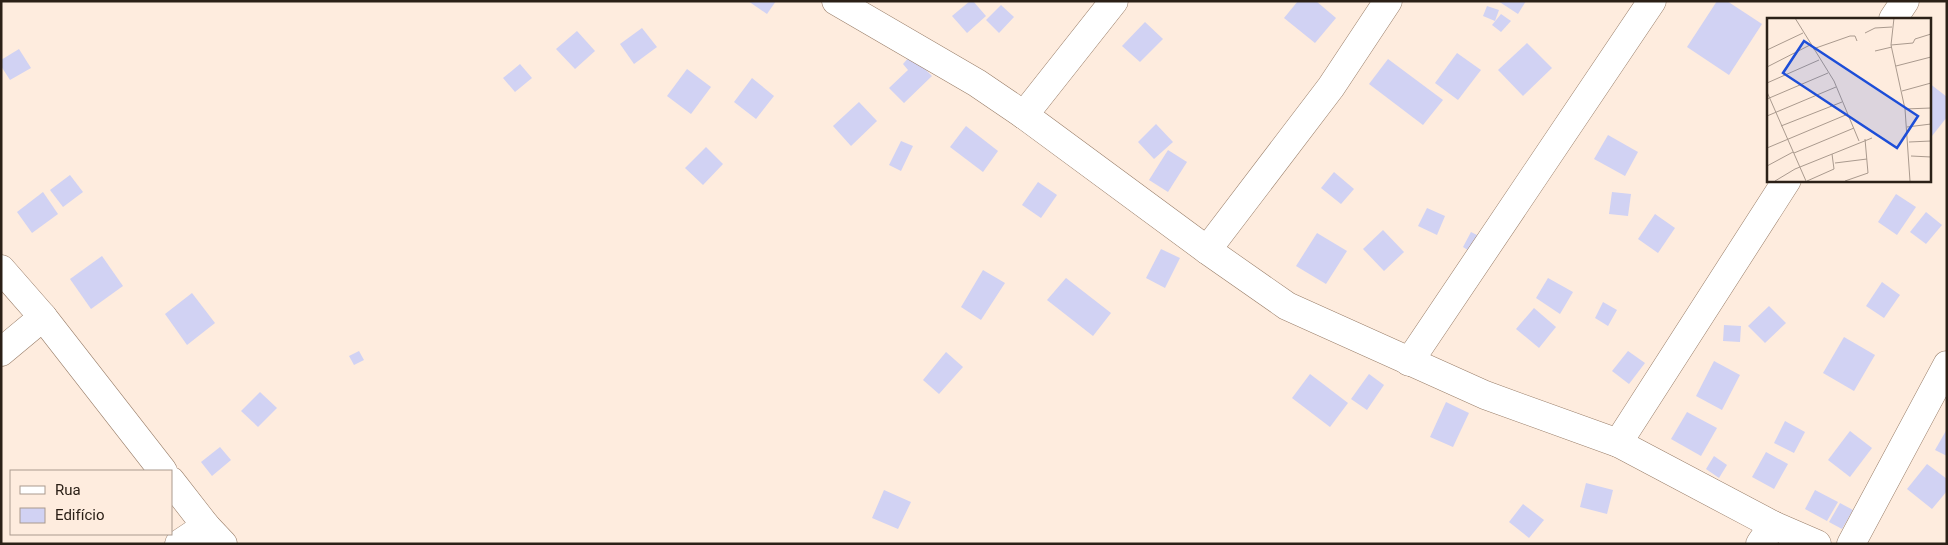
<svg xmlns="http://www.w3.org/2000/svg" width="1948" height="545" font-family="Roboto,sans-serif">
<rect width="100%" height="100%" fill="#feecde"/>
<g fill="#d1d2f3">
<polygon points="748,1 776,1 767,14"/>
<polygon points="970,1 973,1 986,16 967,33 952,16"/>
<polygon points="1298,1 1316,1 1336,18 1315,43 1284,18"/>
<polygon points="1498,1 1526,1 1518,14"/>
<polygon points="1717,1 1727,1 1762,24 1729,75 1687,47"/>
<polygon points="1001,5 1014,17 999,33 986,20"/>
<polygon points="1487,6 1499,10 1495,21 1483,16"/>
<polygon points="1501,14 1511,21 1501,32 1492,25"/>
<polygon points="1145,22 1163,39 1140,62 1122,46"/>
<polygon points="642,28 657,47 634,64 620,44"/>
<polygon points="577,31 595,51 575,69 556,49"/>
<polygon points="1527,43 1552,68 1523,96 1498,70"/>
<polygon points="19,49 31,68 10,80 1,66 1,60"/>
<polygon points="1457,53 1481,70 1458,100 1435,83"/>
<polygon points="911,55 932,76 904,103 889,88 908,70 903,64"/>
<polygon points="1388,59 1443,100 1423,125 1369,84"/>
<polygon points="520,64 532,78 515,92 503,78"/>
<polygon points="687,69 711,87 691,114 667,96"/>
<polygon points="752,78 774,96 756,119 734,102"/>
<polygon points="1929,83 1947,97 1947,117 1932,136 1929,134"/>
<polygon points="859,102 877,121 851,146 833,126"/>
<polygon points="1156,124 1173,142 1154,159 1138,142"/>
<polygon points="966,126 998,151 983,172 950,147"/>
<polygon points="1608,135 1638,152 1625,176 1594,159"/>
<polygon points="901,141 913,146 901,171 889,165"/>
<polygon points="706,147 723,164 703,185 685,168"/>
<polygon points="1168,150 1187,162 1168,192 1149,180"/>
<polygon points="1334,172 1354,189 1341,204 1321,188"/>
<polygon points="70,175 83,192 63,207 50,190"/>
<polygon points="1038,182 1057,195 1041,218 1022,205"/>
<polygon points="43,192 58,214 32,233 17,212"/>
<polygon points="1612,192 1631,194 1628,216 1609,214"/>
<polygon points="1896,194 1916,207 1897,235 1878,222"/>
<polygon points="1427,208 1445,216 1437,235 1418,226"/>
<polygon points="1926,212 1942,225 1926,244 1910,232"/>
<polygon points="1655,214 1675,228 1658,253 1638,239"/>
<polygon points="1383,230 1404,252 1384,271 1363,249"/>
<polygon points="1471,232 1483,238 1474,254 1463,247"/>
<polygon points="1317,233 1347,251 1326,284 1296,266"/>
<polygon points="1161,249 1180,258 1165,288 1146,278"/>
<polygon points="102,256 123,286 91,309 70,279"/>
<polygon points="983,270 1005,283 981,320 961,307"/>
<polygon points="1066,278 1111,313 1093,336 1047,300"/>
<polygon points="1548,278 1573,292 1560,314 1536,298"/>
<polygon points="1882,282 1900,295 1884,318 1866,306"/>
<polygon points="192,293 215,323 187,345 165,314"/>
<polygon points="1603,302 1617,310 1608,326 1595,318"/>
<polygon points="1769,306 1786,323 1765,343 1748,326"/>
<polygon points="1534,308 1556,327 1539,348 1516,329"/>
<polygon points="1724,325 1741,326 1740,342 1723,341"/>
<polygon points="1844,337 1875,355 1854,391 1823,373"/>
<polygon points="359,351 364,360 354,365 349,356"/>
<polygon points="1628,351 1645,363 1629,384 1612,371"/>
<polygon points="946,352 963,367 939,394 923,380"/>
<polygon points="1714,361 1740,375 1722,410 1696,396"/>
<polygon points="1310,374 1348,403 1330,427 1292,398"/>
<polygon points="1369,374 1384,385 1367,410 1351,399"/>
<polygon points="260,392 277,408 258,427 241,411"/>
<polygon points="1446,402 1469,413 1453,447 1430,437"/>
<polygon points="1687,412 1717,428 1701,456 1671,439"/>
<polygon points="1785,421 1805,432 1794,453 1774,443"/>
<polygon points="1947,429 1947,456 1935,450"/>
<polygon points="1850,431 1872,448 1850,477 1828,460"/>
<polygon points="220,447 231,460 212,476 201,462"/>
<polygon points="1766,452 1788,464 1774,489 1752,477"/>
<polygon points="1714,456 1727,465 1719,478 1706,469"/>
<polygon points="1927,464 1947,479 1947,491 1932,509 1907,489"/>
<polygon points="1586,483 1613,490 1607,514 1580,507"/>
<polygon points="884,490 911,502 898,529 872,518"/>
<polygon points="1815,490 1838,502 1827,521 1805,509"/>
<polygon points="1840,503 1853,510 1842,529 1829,522"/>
<polygon points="1523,504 1544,520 1529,538 1509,522"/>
</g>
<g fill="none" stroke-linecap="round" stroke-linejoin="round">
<defs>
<g id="minor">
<polyline points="836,1 977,83 1024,115 1207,250 1287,306 1485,395 1618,443 1773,525 1817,544"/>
<polyline points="1893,19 1905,1"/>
<polyline points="1024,115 1114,1"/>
<polyline points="1207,250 1331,87 1388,1"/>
<polyline points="1,269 43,317 163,471"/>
<polyline points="1,352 43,317"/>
<polyline points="1409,362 1652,1"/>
<polyline points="1618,443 1787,180"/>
<polyline points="171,481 206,526 223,544"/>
<polyline points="179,544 206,526"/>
<polyline points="1760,544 1773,525"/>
<polyline points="1851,544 1947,365"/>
</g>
</defs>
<use href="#minor" stroke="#987d68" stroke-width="29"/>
<use href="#minor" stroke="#fff" stroke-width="28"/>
</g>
<g transform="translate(1767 18)">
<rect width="164" height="164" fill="#feecde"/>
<path fill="none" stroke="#aa9a8e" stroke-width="1" d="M 28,0 L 67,63 L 92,123M 127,0 L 124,27 L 138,91 L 143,163M 98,15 L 108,10 L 125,9M 124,27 L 146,25 L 148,21 L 164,16M 46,31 L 83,18 L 88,18 L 90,23M 0,32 L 36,15M 108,33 L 125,29M 129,48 L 164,39M 0,49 L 43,27M 0,65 L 52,42M 135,73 L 164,65M 0,74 L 39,163M 0,81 L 61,55M 138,91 L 164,90M 0,98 L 69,69M 14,108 L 75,84M 140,109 L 164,106M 142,124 L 164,123M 0,130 L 81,96M 27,135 L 87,110M 144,138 L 164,139M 68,145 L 100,141M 0,148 L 26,134M 8,163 L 28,151 L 105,120M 40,163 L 67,151 L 65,136M 78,163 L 101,155 L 98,121"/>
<path fill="#1d4ed8" fill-opacity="0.15" stroke="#1d4ed8" stroke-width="2.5" d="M 37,23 L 151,98 L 130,130 L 16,55 Z"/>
<rect width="164" height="164" fill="none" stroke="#2b2017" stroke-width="2.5"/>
</g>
<rect width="1948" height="545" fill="none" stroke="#2b2017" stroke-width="5"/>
<rect x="10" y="470" width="162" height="65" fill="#feecde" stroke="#aa9a8e"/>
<rect x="20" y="486" width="25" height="8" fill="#ffffff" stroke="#aa9a8e"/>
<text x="55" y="495" font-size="15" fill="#2b2017">Rua</text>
<rect x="20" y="508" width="25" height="15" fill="#d1d2f3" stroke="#aa9a8e"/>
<text x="55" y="520" font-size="15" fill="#2b2017">Edifício</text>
</svg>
